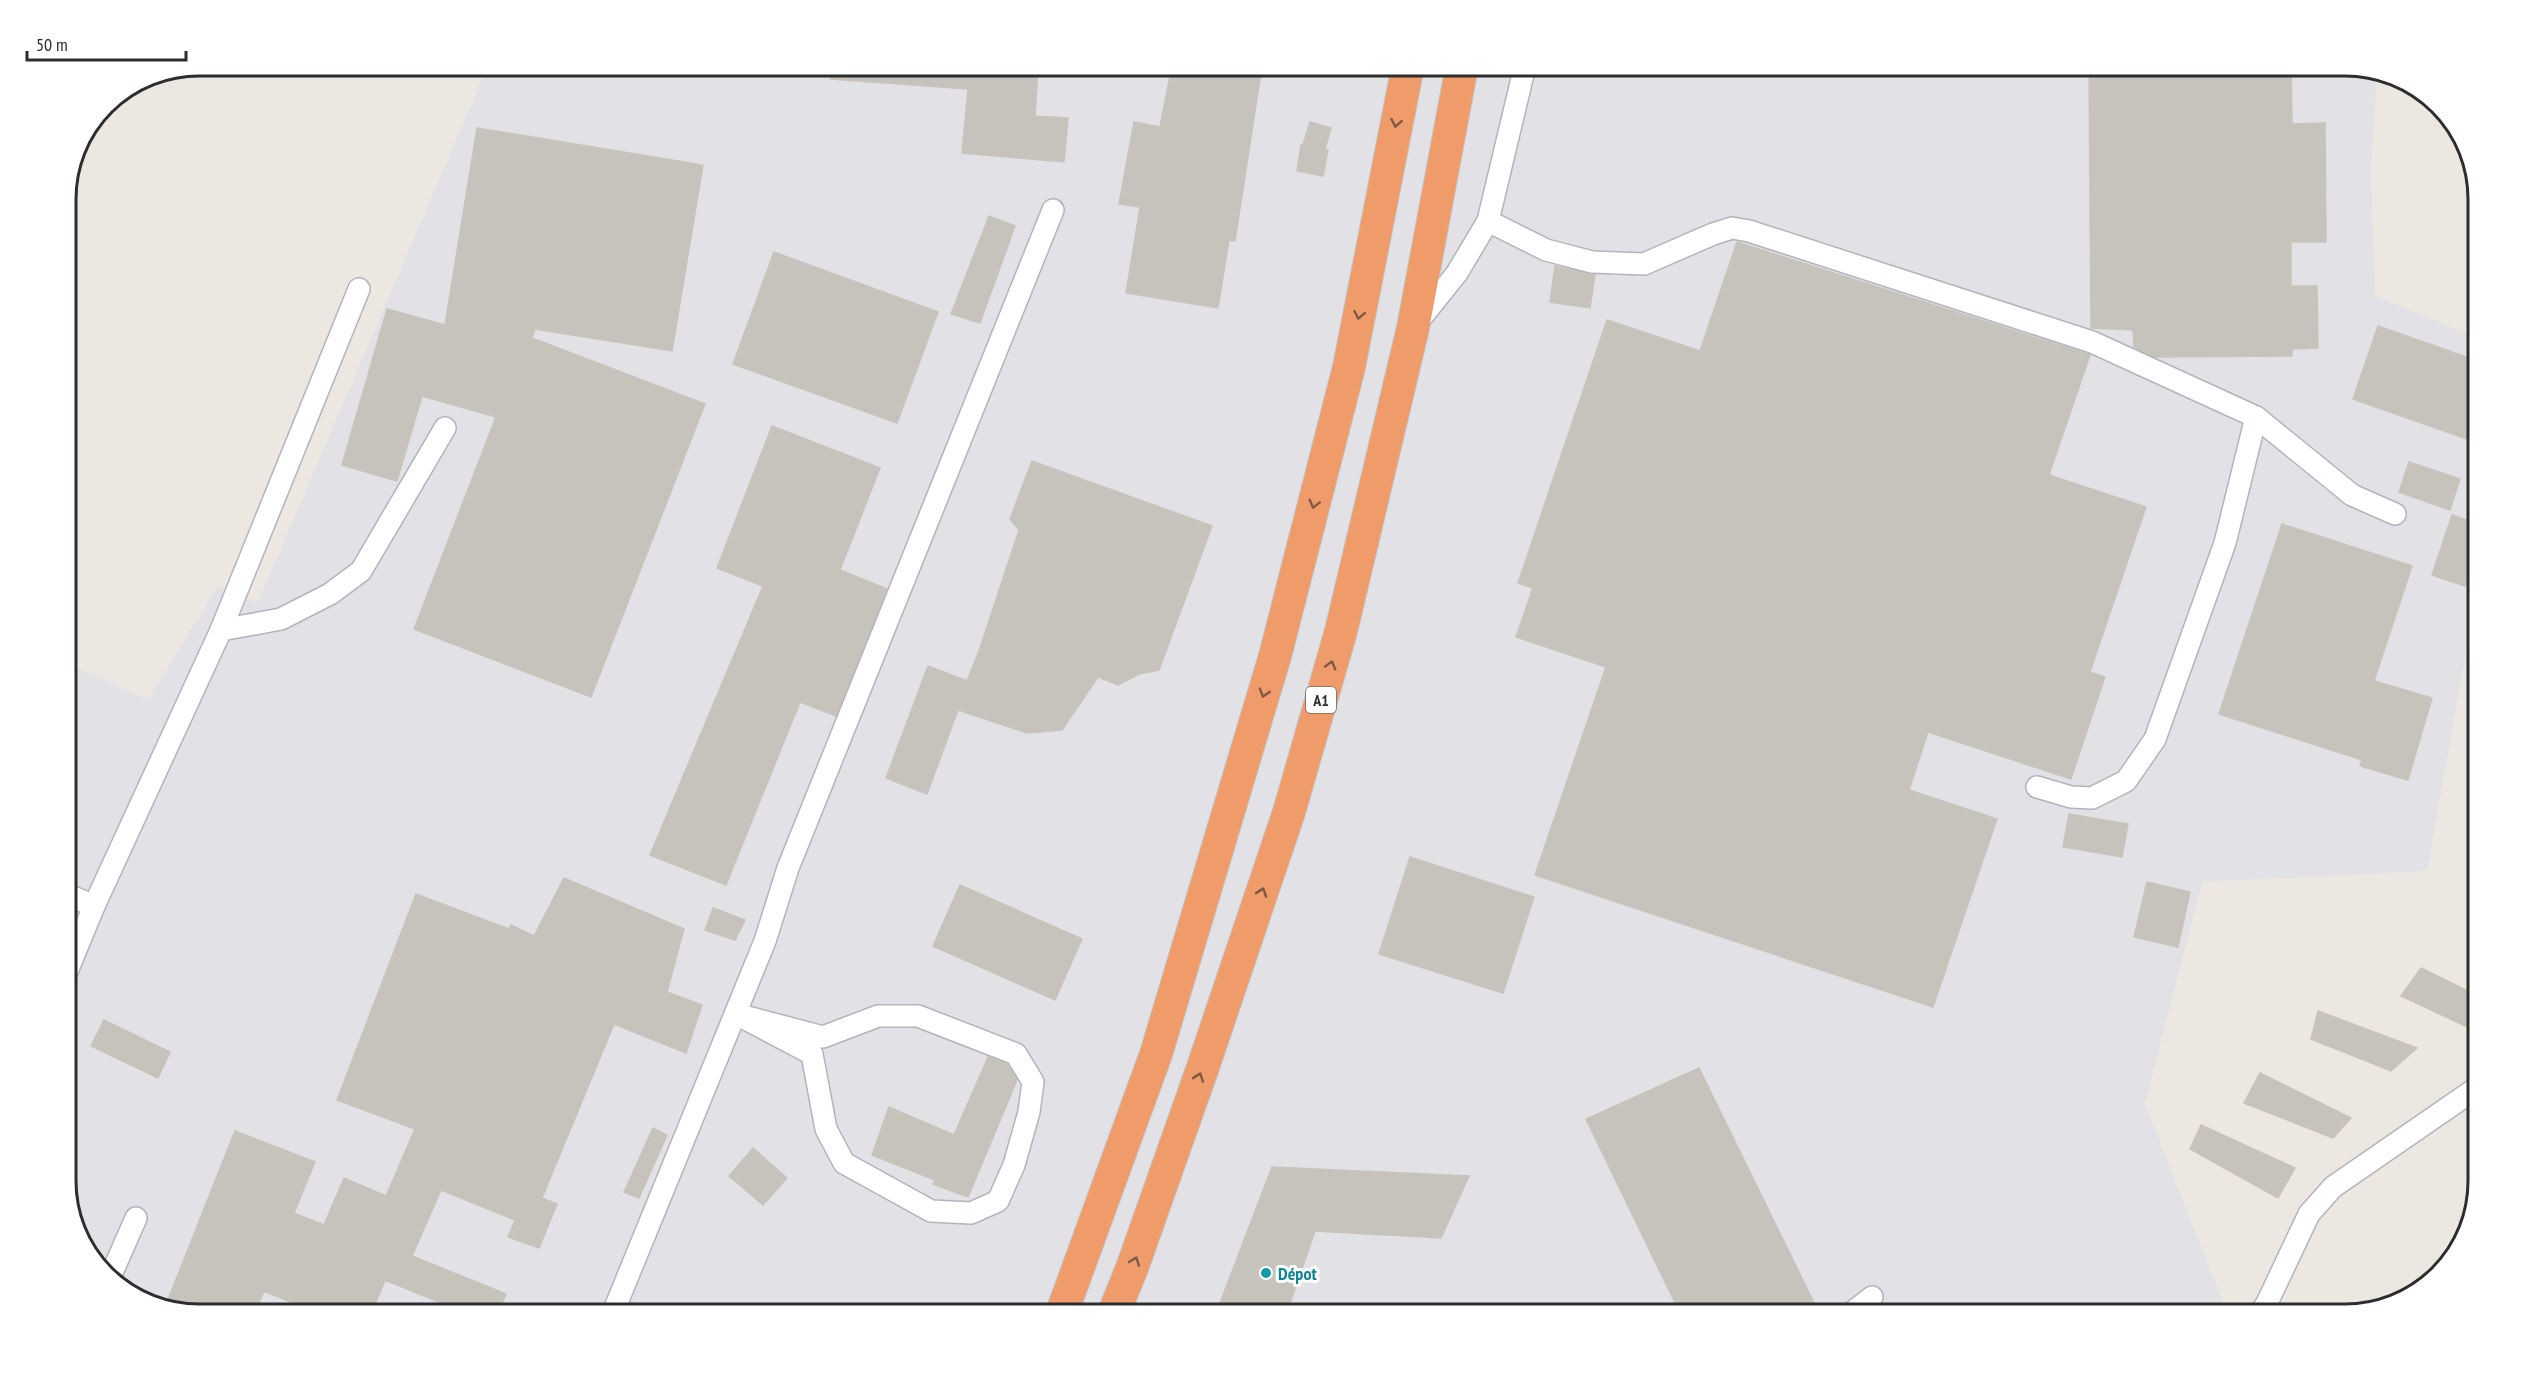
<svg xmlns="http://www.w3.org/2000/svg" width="2544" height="1381" font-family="'PT Sans Narrow',sans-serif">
<rect width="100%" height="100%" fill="#ede7e1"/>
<polygon fill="#e2e1e6" points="488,66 2345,66 2377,74 2371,167 2375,296 2478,338 2478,585 2427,871 2202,882 2145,1104 2228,1315 199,1315 140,1301 89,1256 66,1191 66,663 148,700 218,586 257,604"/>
<g fill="#c6c2bc" stroke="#c9c3bb" stroke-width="1.5">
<polygon points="831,66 1038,66 1035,116 1068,118 1064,162 962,153 968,89 831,79"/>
<polygon points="1172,66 1262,66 1235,241 1229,240 1218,308 1126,293 1140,207 1119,204 1134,122 1160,127"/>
<polygon points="2089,66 2291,66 2292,124 2325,123 2326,242 2291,242 2291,286 2317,286 2318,348 2292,349 2292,356 2155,357 2134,347 2133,330 2091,328"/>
<polygon points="1310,122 1331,128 1325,149 1328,150 1323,176 1297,171 1301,145 1303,145"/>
<polygon points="477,128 703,165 672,351 535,329 532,338 705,404 591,697 414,629 496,417 422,396 397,481 342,465 387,309 445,325"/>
<polygon points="989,216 1015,226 980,323 951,314"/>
<polygon points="1737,242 2090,355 2049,475 2146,507 2090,672 2105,677 2071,779 1928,732 1909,790 1997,819 1933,1007 1535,875 1606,667 1516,637 1533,588 1518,583 1607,320 1700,351"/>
<polygon points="774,252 938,312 897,423 733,364"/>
<polygon points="1555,266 1595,275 1590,308 1550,302"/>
<polygon points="2378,326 2478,361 2478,443 2353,399"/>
<polygon points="772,426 880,468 840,570 887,589 836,716 800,702 726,885 650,855 763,586 717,568"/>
<polygon points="1032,461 1212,526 1159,670 1139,674 1118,685 1098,677 1062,730 1027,733 958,710 927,794 886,778 928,666 967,681 980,648 1019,530 1010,519"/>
<polygon points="2409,462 2460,479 2450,510 2399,492"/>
<polygon points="2452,515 2478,524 2478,545 2465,586 2432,575"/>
<polygon points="2282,524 2412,566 2374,681 2432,698 2408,780 2360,766 2362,760 2219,714"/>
<polygon points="2069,814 2128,824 2122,857 2063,847"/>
<polygon points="1410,857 1534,897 1503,993 1379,954"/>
<polygon points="564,878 684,929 667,992 702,1005 686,1053 614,1024 542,1198 557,1204 539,1248 508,1237 515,1220 441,1190 412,1256 506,1294 497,1315 471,1315 385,1280 371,1315 355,1315 335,1306 331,1315 322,1315 264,1291 254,1315 199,1315 165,1307 235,1131 315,1162 294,1213 324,1225 344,1178 386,1196 415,1129 337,1100 416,894 509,929 511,925 534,936"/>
<polygon points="2147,882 2190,892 2178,947 2134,937"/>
<polygon points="960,885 1082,939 1055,1000 933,946"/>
<polygon points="713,908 745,920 735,940 705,930"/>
<polygon points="2421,968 2478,996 2478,1032 2401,996"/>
<polygon points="2318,1011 2417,1048 2391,1071 2311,1039"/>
<polygon points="104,1020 170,1052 158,1078 91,1046"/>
<polygon points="988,1057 1007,1064 1017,1080 968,1197 933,1184 935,1180 872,1155 889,1107 954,1135"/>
<polygon points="1699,1068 1820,1315 1681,1315 1586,1119"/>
<polygon points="2260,1073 2351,1118 2333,1138 2244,1103"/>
<polygon points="2201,1125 2295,1168 2278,1198 2190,1149"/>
<polygon points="653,1128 667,1135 639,1198 624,1192"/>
<polygon points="753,1148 787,1178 763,1205 729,1176"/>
<polygon points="1272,1167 1469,1176 1441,1238 1315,1231 1286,1315 1233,1315 1218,1308"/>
</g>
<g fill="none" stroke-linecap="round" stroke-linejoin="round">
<defs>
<g id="minor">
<polyline points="1488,221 1546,250 1592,262 1644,264 1713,234 1732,228 1749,231 2092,342 2256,417 2225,543 2155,739 2126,781 2092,798 2071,797 2037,787"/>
<polyline points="1417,323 1457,273 1488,221 1525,66"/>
<polyline points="2256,417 2352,495 2395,514"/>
<polyline points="221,630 359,289"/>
<polyline points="66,894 94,906"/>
<polyline points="66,974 94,906 221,630 281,619 330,594 361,571 445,428"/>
<polygon points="736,1014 823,1037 878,1016 918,1016 1016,1054 1033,1082 1029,1112 1014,1165 998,1201 971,1213 931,1211 844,1163 826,1129 812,1054"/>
<polyline points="111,1275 136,1218"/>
<polyline points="612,1315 765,941 788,868 1053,210"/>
<polyline points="1849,1315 1872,1297"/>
<polyline points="2259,1315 2267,1303 2309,1214 2333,1187 2478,1087"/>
</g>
<g id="highway">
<polyline points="1061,1315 1156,1054 1275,656 1349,367 1408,66"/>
<polyline points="1113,1315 1132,1268 1203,1067 1289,812 1341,631 1413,328 1462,66"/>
</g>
</defs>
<use href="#minor" stroke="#b1b4bc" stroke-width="24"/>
<use href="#highway" stroke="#c4c4c4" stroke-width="34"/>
<use href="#minor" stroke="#fff" stroke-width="21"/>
<use href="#highway" stroke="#ef9c6a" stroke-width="32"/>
</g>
<defs><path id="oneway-chevron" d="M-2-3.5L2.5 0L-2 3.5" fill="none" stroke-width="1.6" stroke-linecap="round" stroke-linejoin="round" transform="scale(1.5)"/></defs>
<g stroke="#7b5945">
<use href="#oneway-chevron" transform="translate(1396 123) rotate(101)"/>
<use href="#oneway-chevron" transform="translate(1359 315) rotate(101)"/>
<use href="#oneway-chevron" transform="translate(1314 504) rotate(104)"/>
<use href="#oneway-chevron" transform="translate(1331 665) rotate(-74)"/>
<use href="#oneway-chevron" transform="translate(1264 693) rotate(107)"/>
<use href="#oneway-chevron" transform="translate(1262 892) rotate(-71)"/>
<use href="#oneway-chevron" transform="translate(1199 1077) rotate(-71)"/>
<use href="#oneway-chevron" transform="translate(1135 1261) rotate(-70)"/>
</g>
<circle fill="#0f9aa8" stroke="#fff" stroke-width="2" cx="1266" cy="1273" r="6"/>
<g text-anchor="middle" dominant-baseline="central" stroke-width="6" stroke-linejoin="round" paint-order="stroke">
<rect fill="#fff" stroke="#6c6c6c" stroke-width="1.5" x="1306" y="687" width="30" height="26" rx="4.5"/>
<g font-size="16" font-weight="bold" fill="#2d2d2d">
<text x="1321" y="700">A1</text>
</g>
<g font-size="18" font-weight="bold" fill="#0d838f" stroke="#fff" text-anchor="start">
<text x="1278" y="1273">Dépot</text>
</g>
</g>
<path d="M0 0H2544V1381H0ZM199 76H2345A123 123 0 0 1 2468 199V1181A123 123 0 0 1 2345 1304H199A123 123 0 0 1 76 1181V199A123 123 0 0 1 199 76Z" fill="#fff" fill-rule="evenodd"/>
<path fill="none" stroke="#2d2d2d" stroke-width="3" d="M199 76H2345A123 123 0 0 1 2468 199V1181A123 123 0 0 1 2345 1304H199A123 123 0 0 1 76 1181V199A123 123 0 0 1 199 76Z"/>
<path d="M27 51v9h159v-9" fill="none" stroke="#2d2d2d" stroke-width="3"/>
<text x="36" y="51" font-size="18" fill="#2d2d2d" stroke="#ffffff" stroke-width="4.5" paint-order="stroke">50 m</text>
</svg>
